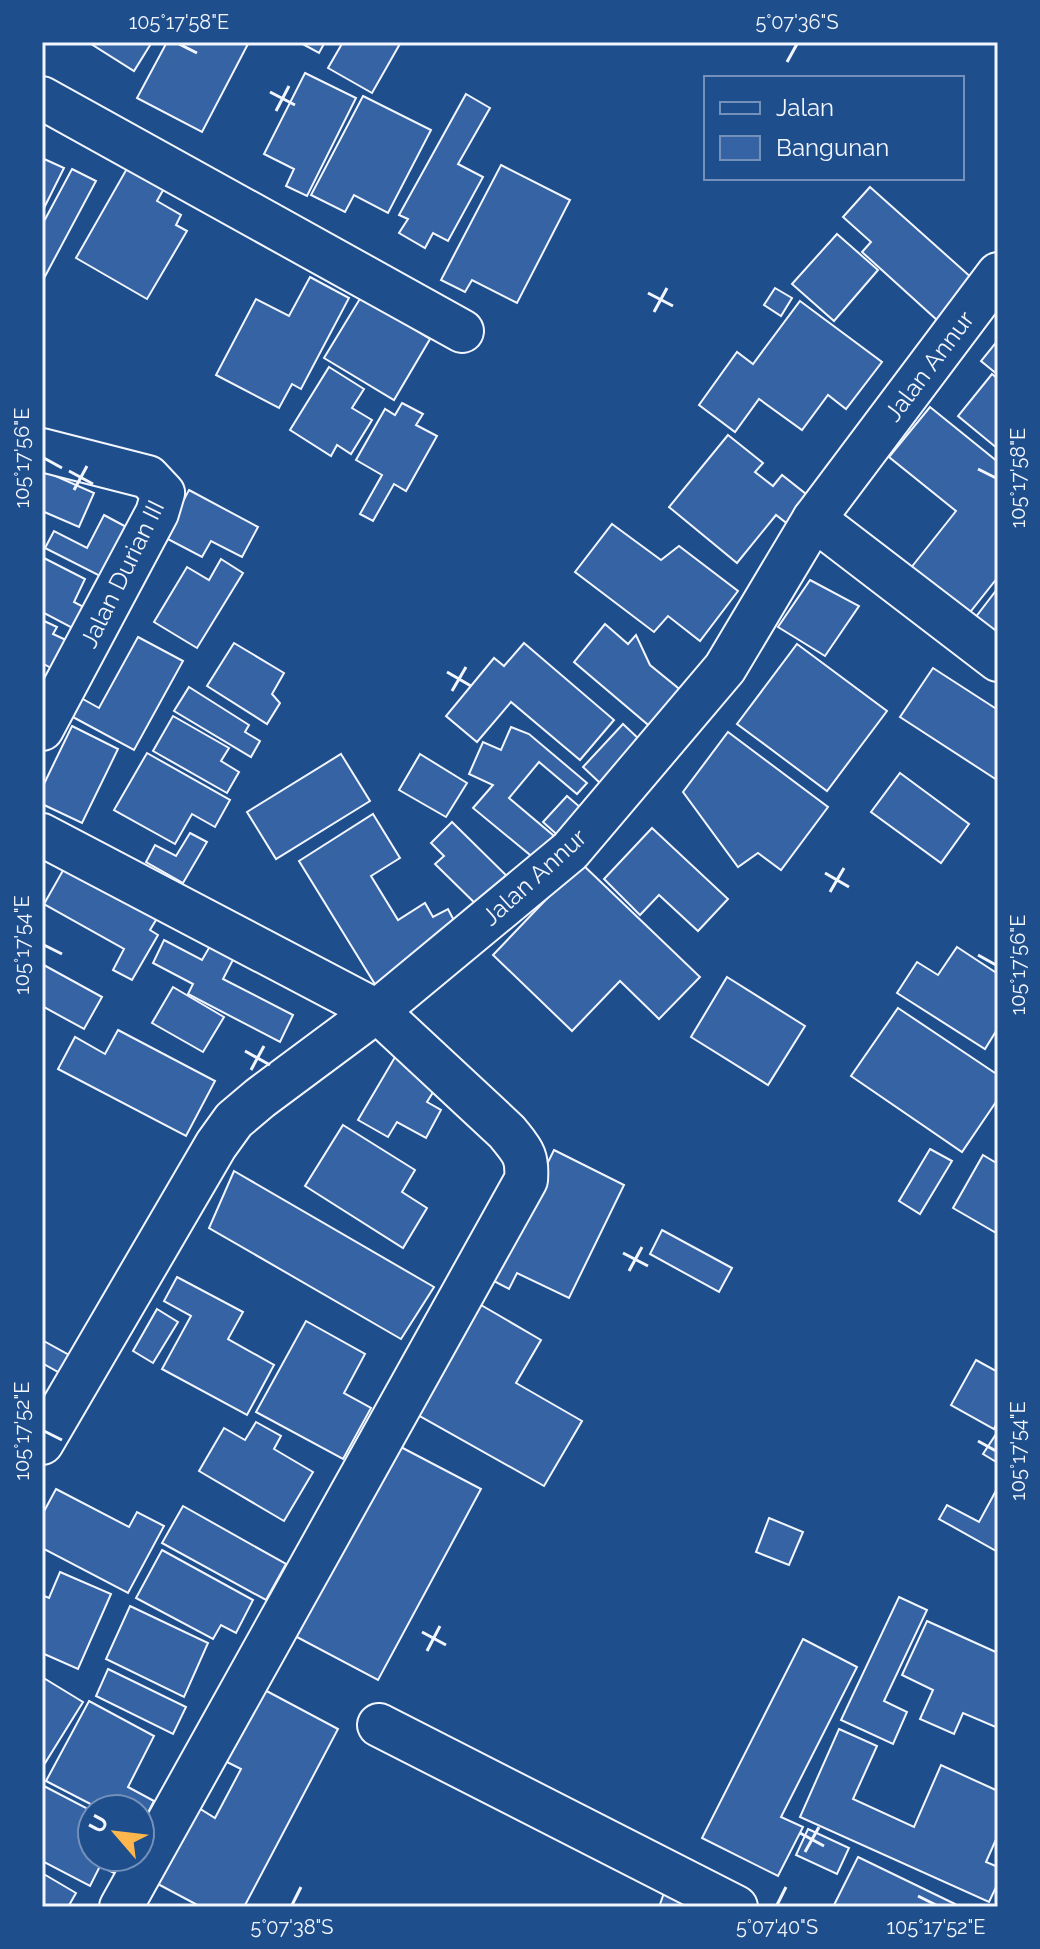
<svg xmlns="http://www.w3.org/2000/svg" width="1040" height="1949" font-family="Raleway,sans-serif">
<rect width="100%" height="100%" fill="#1f4e8c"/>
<g fill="#3563a3" stroke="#f2f6ff" stroke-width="2">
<polygon points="88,42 152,42 134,71"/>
<polygon points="167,42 249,42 202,132 137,98"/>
<polygon points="299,42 325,42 319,53"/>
<polygon points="343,42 401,42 372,93 328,68"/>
<polygon points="305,73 356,98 307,196 286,186 294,169 264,154"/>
<polygon points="466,94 490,108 458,164 483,177 448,241 433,233 425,248 399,233 408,219 399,215"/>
<polygon points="363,96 431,130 388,213 354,195 345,212 311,195"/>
<polygon points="42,158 64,168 42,212"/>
<polygon points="129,165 166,185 157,201 181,215 176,225 187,231 147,299 76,258"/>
<polygon points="501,165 570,200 517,303 472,280 465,292 441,280"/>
<polygon points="72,169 96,181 42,282 42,225"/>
<polygon points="870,187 973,279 937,320 862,252 871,242 843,217"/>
<polygon points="837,234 878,270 834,321 792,284"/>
<polygon points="310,277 349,298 301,389 292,384 279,408 216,375 256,299 289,316"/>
<polygon points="775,288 792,298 781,316 764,305"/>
<polygon points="361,297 430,339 394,400 324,358"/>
<polygon points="800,301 882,362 846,409 828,395 802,430 759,399 735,432 699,405 737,352 753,364"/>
<polygon points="998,340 998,375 981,361"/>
<polygon points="329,367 364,389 352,408 372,420 351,454 337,445 331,456 290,430"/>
<polygon points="992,374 998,379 998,449 958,416"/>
<polygon points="402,403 423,414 416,425 437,436 406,491 394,484 373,521 360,514 382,475 356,460 385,409 395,415"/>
<polygon points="930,407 998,462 998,577 967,616 910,569 956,511 889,457"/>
<polygon points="728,435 763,463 755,472 773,486 782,475 811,498 789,525 776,515 737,563 669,507"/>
<polygon points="42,470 94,493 79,527 42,511"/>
<polygon points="189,490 258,527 242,557 211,541 202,557 164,537"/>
<polygon points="104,515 132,530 106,579 45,548 54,531 87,548"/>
<polygon points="612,524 661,560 679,546 738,591 700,641 668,616 654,632 575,572"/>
<polygon points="42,557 85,579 74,602 91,611 80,632 42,612"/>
<polygon points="221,559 243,573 197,648 154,622 187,567 209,580"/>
<polygon points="810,580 859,606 825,656 778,627"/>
<polygon points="998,588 998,636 975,618"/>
<polygon points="42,620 57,627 53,634 66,640 51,668 42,663"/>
<polygon points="605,624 628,644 636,635 650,665 683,692 653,729 574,662"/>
<polygon points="138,637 183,661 134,750 71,716 81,698 99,708"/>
<polygon points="234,643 284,673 272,694 280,703 267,724 207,686"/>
<polygon points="524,643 614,720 580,760 511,702 477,742 446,716 494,658 504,666"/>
<polygon points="797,644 887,711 827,791 737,724"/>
<polygon points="933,668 998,710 997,780 900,717"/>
<polygon points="189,687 249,725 245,732 260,741 251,757 174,711"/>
<polygon points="173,716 229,748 221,761 239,772 227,793 153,751"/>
<polygon points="623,724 639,739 600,783 583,767"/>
<polygon points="72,726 118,749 82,823 42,804 42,788"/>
<polygon points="511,727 529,734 587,783 577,794 539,762 509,798 554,836 535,859 473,808 493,785 469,774 483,742 501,750"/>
<polygon points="728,732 828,807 781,870 758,853 738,867 683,792"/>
<polygon points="147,753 230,800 215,827 192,814 175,844 114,810"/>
<polygon points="341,754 370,801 276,859 247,812"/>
<polygon points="420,754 467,783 446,817 399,790"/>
<polygon points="900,773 969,824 941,863 871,812"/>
<polygon points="567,796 588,814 564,841 543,822"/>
<polygon points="373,814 400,858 371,876 398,920 425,903 433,917 448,909 461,934 381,994 299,861"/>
<polygon points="452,822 515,884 486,914 435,864 444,856 431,843"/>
<polygon points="652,828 728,899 698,931 659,895 640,915 604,879"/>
<polygon points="190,833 207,842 183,883 146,862 155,845 176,856"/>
<polygon points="70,858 162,910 150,930 158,935 132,980 113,970 124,949 44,904"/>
<polygon points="581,863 700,977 659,1019 620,981 572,1031 493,955"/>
<polygon points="164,940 202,960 213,941 236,954 223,979 293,1015 280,1042 188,994 193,984 153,963"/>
<polygon points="957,947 998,974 998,1028 985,1049 897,993 917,962 938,975"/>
<polygon points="42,964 102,997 84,1029 42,1006"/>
<polygon points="727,977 805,1026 768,1085 691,1037"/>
<polygon points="173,987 224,1017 203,1052 152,1023"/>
<polygon points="898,1008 998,1075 998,1099 962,1152 851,1076"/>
<polygon points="118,1030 215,1081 186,1136 58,1069 75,1037 105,1054"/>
<polygon points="398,1052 442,1078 427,1102 441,1110 426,1138 397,1122 388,1137 358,1120"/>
<polygon points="343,1125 415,1170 402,1192 427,1208 403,1248 305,1186"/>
<polygon points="930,1149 952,1161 920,1214 899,1201"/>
<polygon points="554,1150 624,1185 569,1298 517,1273 509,1289 490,1279"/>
<polygon points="983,1155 998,1164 998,1234 953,1208"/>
<polygon points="234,1171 434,1287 401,1339 209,1228"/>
<polygon points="662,1230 732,1268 719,1292 650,1254"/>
<polygon points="177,1277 243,1312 228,1339 274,1365 247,1415 162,1369 191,1316 164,1301"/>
<polygon points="481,1305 541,1340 516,1383 582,1421 544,1486 418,1415"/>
<polygon points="157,1309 178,1322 153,1363 133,1351"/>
<polygon points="306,1321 365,1354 344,1393 371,1408 343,1459 256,1412"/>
<polygon points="42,1340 69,1355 60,1373 42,1363"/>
<polygon points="976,1360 998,1372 998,1421 994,1429 951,1405"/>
<polygon points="256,1422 281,1436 274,1449 313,1472 284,1521 199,1471 224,1428 245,1440"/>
<polygon points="998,1431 998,1463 983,1454"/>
<polygon points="397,1445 481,1489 378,1680 295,1636"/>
<polygon points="998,1487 998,1552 939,1519 947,1505 979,1522"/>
<polygon points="56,1489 129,1527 137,1512 164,1526 128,1593 42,1548 42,1515"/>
<polygon points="183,1506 286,1564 266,1600 162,1543"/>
<polygon points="769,1518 803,1532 789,1565 756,1552"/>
<polygon points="162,1550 253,1600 236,1633 221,1625 213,1639 136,1598"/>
<polygon points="60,1572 111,1594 78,1669 42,1653 42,1595 49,1598"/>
<polygon points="899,1597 927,1610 884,1701 907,1712 893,1744 841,1720"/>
<polygon points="130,1606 208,1643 184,1697 106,1659"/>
<polygon points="927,1621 998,1653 998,1728 963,1713 954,1734 920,1719 933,1690 902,1675"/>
<polygon points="803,1639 857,1667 781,1817 803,1827 778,1876 702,1838"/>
<polygon points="108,1669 186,1707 173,1734 96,1696"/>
<polygon points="42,1677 83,1702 42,1768"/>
<polygon points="261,1688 338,1729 244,1907 201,1907 156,1883 197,1807 215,1818 241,1769 223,1760"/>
<polygon points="89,1701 154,1736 128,1787 154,1801 140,1828 140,1809 100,1809 46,1781"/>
<polygon points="839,1729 877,1746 853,1799 914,1827 941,1765 998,1791 998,1835 986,1862 998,1867 998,1883 989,1902 800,1817"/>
<polygon points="42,1785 92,1811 92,1857 132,1857 122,1877 100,1866 90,1886 42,1861"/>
<polygon points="808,1829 849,1848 837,1874 796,1855"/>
<polygon points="858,1857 955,1904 953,1907 833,1907"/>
<polygon points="42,1873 76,1893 68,1907 47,1907 42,1904"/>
<polygon points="664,1893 706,1907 659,1907"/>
</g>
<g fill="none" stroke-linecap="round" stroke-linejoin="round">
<defs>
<g id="minor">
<polyline points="42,98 462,331"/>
<polyline points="42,450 148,477 163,493 157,513 42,729"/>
<polyline points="814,519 998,660"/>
<path d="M 42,835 L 377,1011 L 507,1132 C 522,1151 528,1155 526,1180 L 121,1907"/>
<polyline points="42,1443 216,1145 234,1120 260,1098 377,1011 570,851 725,668 814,519 998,274"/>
<polyline points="379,1725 736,1907"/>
</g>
</defs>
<use href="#minor" stroke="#f2f6ff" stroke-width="46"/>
<use href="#minor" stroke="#1f4e8c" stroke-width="42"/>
</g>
<path fill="none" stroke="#f2f6ff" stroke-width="3" d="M 179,44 L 197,53M 787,62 L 797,44M 270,92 L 295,105M 276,111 L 289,86M 648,293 L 673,306M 654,312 L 667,288M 44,458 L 62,468M 978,469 L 996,478M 69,471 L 93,484M 74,490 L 87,466M 447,672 L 471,686M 452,691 L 466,667M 825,873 L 849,887M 830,892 L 844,868M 44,945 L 62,954M 978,955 L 996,965M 245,1051 L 270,1065M 251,1070 L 264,1046M 623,1253 L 648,1266M 629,1271 L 642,1247M 44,1431 L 62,1440M 978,1441 L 996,1451M 422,1632 L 446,1645M 427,1651 L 440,1626M 800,1833 L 824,1846M 805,1852 L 819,1827M 918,1896 L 936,1905M 292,1905 L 301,1887M 777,1905 L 786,1887"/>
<g text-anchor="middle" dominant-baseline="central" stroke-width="6" stroke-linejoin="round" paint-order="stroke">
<g font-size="24" fill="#f2f6ff" stroke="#1f4e8c">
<text transform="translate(929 366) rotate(-53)">Jalan Annur</text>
<text transform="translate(122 574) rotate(-64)">Jalan Durian III</text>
<text transform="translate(534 877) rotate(-42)">Jalan Annur</text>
</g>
</g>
<rect width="1040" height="1949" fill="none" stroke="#1f4e8c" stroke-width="88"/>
<rect x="704" y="76" width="260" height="104" fill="#1f4e8c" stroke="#7391ba" stroke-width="2"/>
<rect x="720" y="102" width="40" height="12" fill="#1f4e8c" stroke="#7391ba" stroke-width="2"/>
<text x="776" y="116" font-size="24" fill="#f2f6ff">Jalan</text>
<rect x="720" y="136" width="40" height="24" fill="#3563a3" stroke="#7391ba" stroke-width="2"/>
<text x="776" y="156" font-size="24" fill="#f2f6ff">Bangunan</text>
<g transform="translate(116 1833) rotate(298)"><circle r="38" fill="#1f4e8c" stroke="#7391ba" stroke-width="2"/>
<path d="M0-6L14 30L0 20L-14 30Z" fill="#ffb74d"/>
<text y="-12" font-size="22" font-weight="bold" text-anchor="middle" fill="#f2f6ff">U</text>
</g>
<rect x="44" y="44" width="952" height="1861" fill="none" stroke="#f2f6ff" stroke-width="3"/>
<g font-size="20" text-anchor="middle" fill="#f2f6ff">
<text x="179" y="29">105°17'58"E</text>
<text x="797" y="29">5°07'36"S</text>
<text transform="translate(22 458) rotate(-90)" y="7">105°17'56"E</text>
<text transform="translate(1018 478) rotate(-90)" y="7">105°17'58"E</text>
<text transform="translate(22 945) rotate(-90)" y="7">105°17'54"E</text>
<text transform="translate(1018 965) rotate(-90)" y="7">105°17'56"E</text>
<text transform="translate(22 1431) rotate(-90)" y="7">105°17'52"E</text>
<text transform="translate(1018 1451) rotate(-90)" y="7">105°17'54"E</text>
<text x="292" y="1934">5°07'38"S</text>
<text x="777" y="1934">5°07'40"S</text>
<text x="936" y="1934">105°17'52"E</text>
</g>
</svg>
